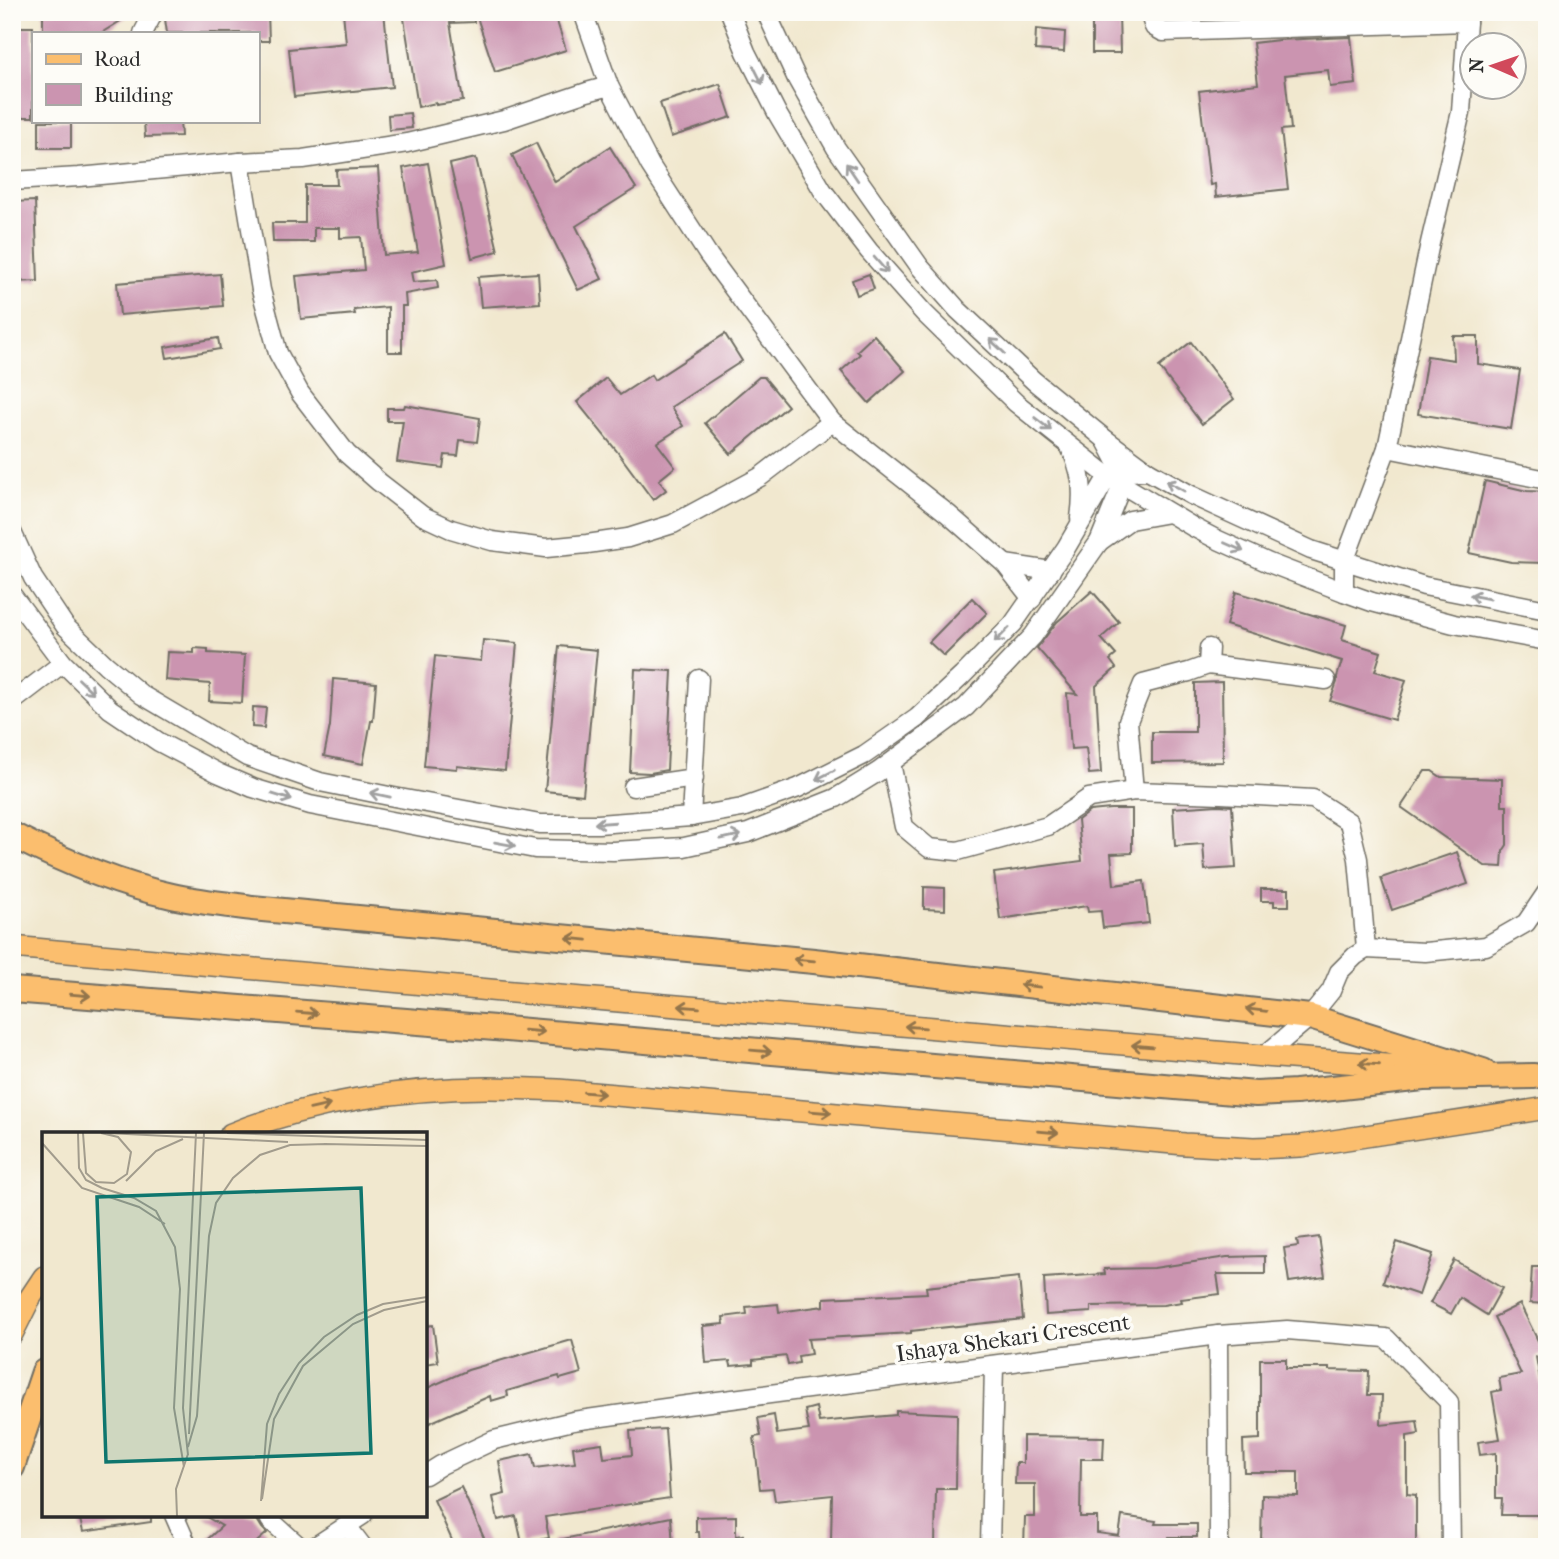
<svg xmlns="http://www.w3.org/2000/svg" width="1559" height="1559" font-family="'IM FELL French Canon',serif">
<rect width="100%" height="100%" fill="#fdfcf7"/>
<filter id="ink" filterUnits="userSpaceOnUse"><feTurbulence type="fractalNoise" baseFrequency=".0143" numOctaves="2"/><feDisplacementMap in="SourceGraphic" scale="14" xChannelSelector="R" yChannelSelector="G"/><feConvolveMatrix kernelMatrix="1 2 1 2 8 2 1 2 1" color-interpolation-filters="sRGB"/></filter>
<filter id="wash" filterUnits="userSpaceOnUse"><feTurbulence type="fractalNoise" baseFrequency=".00686" numOctaves="4" result="noise"/><feDisplacementMap in="SourceGraphic" scale="28" xChannelSelector="R" yChannelSelector="G"/><feGaussianBlur stdDeviation="1.57" result="paint"/><feColorMatrix in="noise" values="0 0 0 0 0 0 0 0 0 0 0 0 0 0 0 0 0 1.4 0 .05"/><feComposite in="paint" operator="in"/></filter>
<g filter="url(#wash)">
<rect width="100%" height="100%" fill="#f1e8cf"/>
<g id="blocks">
<g fill="#cb94b0">
<polygon points="43,12 135,12 101,33 43,33"/>
<polygon points="214,12 268,12 269,41 257,41 257,33 167,33 165,19"/>
<polygon points="343,12 384,12 392,87 294,97 289,49 346,43"/>
<polygon points="403,12 474,12 474,22 450,23 463,101 436,105 436,103 418,107"/>
<polygon points="494,12 554,12 566,50 495,72 477,17"/>
<polygon points="1092,12 1119,12 1120,53 1092,53"/>
<rect x="12" y="27" width="21" height="90"/>
<polygon points="1036,29 1065,32 1064,52 1035,50"/>
<polygon points="1351,37 1356,84 1330,87 1328,70 1285,75 1291,129 1281,130 1288,189 1216,197 1215,184 1210,185 1199,91 1258,84 1253,43 1279,40"/>
<polygon points="720,84 731,117 671,137 660,103"/>
<polygon points="410,113 412,128 389,130 388,115"/>
<rect x="39" y="121" width="32" height="27"/>
<polygon points="144,121 180,121 181,136 145,137"/>
<polygon points="536,143 555,182 610,147 636,188 576,226 602,279 578,290 512,155"/>
<polygon points="476,158 498,251 472,258 450,164"/>
<polygon points="428,163 446,264 411,272 413,282 437,280 438,288 405,294 406,306 402,306 402,352 388,352 388,307 354,310 355,314 301,319 296,276 364,270 361,237 340,238 340,228 314,228 314,242 273,242 272,223 305,223 305,185 337,185 336,170 378,168 384,255 418,252 403,168"/>
<polygon points="35,201 38,281 12,282 12,202"/>
<polygon points="538,273 540,303 481,307 478,277"/>
<polygon points="220,274 223,306 120,315 117,283"/>
<polygon points="869,274 874,289 857,295 852,280"/>
<polygon points="725,334 742,361 671,407 683,426 657,443 675,467 659,480 666,490 653,500 616,450 577,402 606,378 620,395 651,375 654,380"/>
<polygon points="874,335 905,371 869,403 841,371 860,354 857,351"/>
<polygon points="1453,336 1478,336 1478,364 1520,370 1511,429 1418,414 1427,356 1454,360"/>
<polygon points="218,338 220,349 167,358 165,347"/>
<polygon points="1191,342 1234,399 1202,424 1159,367"/>
<polygon points="759,377 764,377 788,406 731,454 705,423"/>
<polygon points="405,405 480,418 477,442 460,440 458,456 445,455 443,468 397,462 403,421 387,421 387,408 404,408"/>
<polygon points="1485,481 1527,491 1547,492 1547,563 1511,562 1469,553"/>
<polygon points="1092,591 1119,622 1101,638 1116,655 1110,660 1116,668 1096,686 1101,773 1089,774 1086,748 1071,749 1067,693 1077,694 1037,648 1057,622"/>
<polygon points="1236,592 1346,625 1342,640 1381,652 1375,671 1406,680 1394,720 1330,701 1337,682 1337,677 1342,661 1226,625"/>
<polygon points="972,598 987,613 944,656 929,642"/>
<polygon points="483,640 517,643 505,771 457,766 457,769 424,766 435,656 481,661"/>
<polygon points="559,646 597,650 583,795 545,791"/>
<polygon points="194,648 208,649 208,653 245,655 242,703 209,701 210,684 165,680 167,652 194,653"/>
<polygon points="635,669 672,671 667,770 650,773 630,772"/>
<polygon points="333,679 376,683 373,721 371,721 363,764 324,756 330,726"/>
<polygon points="1222,682 1223,762 1152,763 1152,732 1195,732 1195,683"/>
<polygon points="253,707 266,708 264,728 252,727"/>
<polygon points="1425,771 1432,771 1441,777 1502,779 1502,806 1507,806 1507,845 1503,851 1502,867 1485,866 1401,807"/>
<polygon points="1218,805 1232,806 1236,868 1205,870 1203,844 1175,846 1173,808"/>
<polygon points="1111,809 1132,809 1132,853 1111,854 1114,885 1144,881 1149,923 1103,928 1101,911 1088,912 1087,906 1000,919 994,873 1082,861 1078,820 1090,811"/>
<polygon points="1457,852 1468,884 1392,910 1381,878"/>
<polygon points="924,887 945,888 945,910 924,909"/>
<polygon points="1261,889 1289,889 1289,906 1274,906 1274,901 1261,901"/>
<polygon points="1319,1237 1325,1277 1289,1282 1284,1248 1298,1246 1297,1240"/>
<polygon points="1397,1242 1433,1254 1419,1295 1383,1283"/>
<polygon points="1265,1256 1265,1274 1217,1274 1220,1294 1181,1299 1182,1302 1163,1305 1091,1306 1091,1312 1046,1315 1044,1278 1105,1274 1104,1269 1154,1268 1227,1257"/>
<polygon points="1454,1260 1502,1288 1487,1315 1460,1298 1451,1314 1430,1303"/>
<polygon points="1532,1267 1547,1267 1547,1304 1530,1303"/>
<polygon points="1019,1277 1023,1319 911,1331 911,1333 808,1339 811,1354 798,1356 799,1363 788,1365 786,1356 753,1360 753,1364 731,1366 730,1361 706,1363 703,1326 724,1324 723,1317 747,1314 746,1307 778,1304 779,1312 824,1306 824,1298 927,1293 926,1287"/>
<polygon points="1520,1304 1544,1353 1536,1357 1541,1385 1547,1383 1547,1461 1544,1461 1543,1515 1501,1515 1502,1498 1496,1498 1496,1453 1480,1455 1478,1442 1500,1439 1492,1392 1501,1390 1499,1378 1521,1374 1494,1317"/>
<polygon points="433,1325 438,1362 425,1364 425,1326"/>
<polygon points="572,1340 581,1373 560,1379 559,1376 507,1391 508,1396 491,1401 490,1396 425,1425 425,1389 468,1370"/>
<polygon points="1260,1359 1286,1359 1286,1368 1329,1368 1329,1370 1369,1371 1368,1395 1382,1395 1381,1425 1417,1421 1419,1434 1407,1436 1407,1494 1416,1495 1416,1542 1367,1542 1367,1547 1341,1547 1341,1544 1261,1543 1262,1495 1298,1496 1298,1472 1244,1472 1243,1440 1260,1439"/>
<polygon points="816,1407 819,1422 896,1415 896,1411 957,1414 956,1489 936,1489 935,1547 859,1547 859,1542 831,1541 832,1495 775,1501 773,1488 760,1489 754,1437 761,1436 758,1418 774,1415 777,1434 809,1430 805,1410"/>
<polygon points="665,1429 670,1498 545,1517 549,1538 522,1543 516,1516 498,1520 493,1497 505,1494 499,1461 532,1454 535,1468 575,1463 573,1447 602,1443 604,1458 632,1455 630,1431"/>
<polygon points="1023,1436 1104,1437 1103,1459 1081,1459 1080,1517 1097,1517 1097,1533 1119,1536 1122,1516 1156,1521 1155,1524 1197,1524 1197,1537 1169,1537 1167,1547 1024,1547 1025,1517 1035,1517 1035,1484 1015,1484 1016,1463 1023,1463"/>
<polygon points="461,1487 475,1518 488,1547 455,1547 434,1500"/>
<polygon points="79,1515 151,1515 151,1522 83,1532"/>
<polygon points="203,1515 254,1515 262,1528 267,1533 251,1547 199,1547 222,1526"/>
<polygon points="736,1516 736,1536 743,1535 744,1547 700,1547 699,1532 696,1532 696,1517"/>
<polygon points="671,1517 673,1547 553,1547 553,1541"/>
</g>
</g>
</g>
<g filter="url(#ink)">
<use href="#blocks" fill-opacity="0" stroke="#706d64" stroke-width="2"/>
<g fill="none" stroke-linecap="round" stroke-linejoin="round">
<defs>
<g id="minor">
<polyline points="583,12 609,86 650,165 709,256 832,422 948,514 1005,564 1032,599"/>
<polyline points="730,12 746,52 778,115 823,191 869,251 924,313 1016,403 1108,476 1193,527 1216,539 1269,563 1344,592 1372,602 1454,624 1547,641"/>
<polyline points="766,12 797,79 836,148 920,267 958,310 1034,381 1105,439 1148,471 1191,495 1311,550 1424,586 1547,610"/>
<polyline points="1149,12 1154,27 1163,32 1467,22"/>
<polyline points="143,33 154,12"/>
<polyline points="240,162 261,290 278,353 300,393 347,454 379,482 423,516 451,529 492,541 546,548 587,544 628,538 673,524 760,477 832,422"/>
<polyline points="12,181 79,177 240,162 303,159 407,143 504,120 587,92 609,86"/>
<path d="M 1070,447 C 1082,472 1084,490 1080,518"/>
<polyline points="1387,448 1547,480"/>
<polyline points="12,532 33,578 65,626 106,665 142,695 247,757 320,782 394,797 540,824 598,824 691,817 742,808 798,788 864,755 917,718 962,676 1013,624 1066,548 1108,476 1130,472 1148,471"/>
<polyline points="1099,542 1130,520 1169,513"/>
<polyline points="1005,564 1051,571"/>
<polyline points="1344,592 1344,562 1387,448 1430,243 1461,112 1467,22 1466,12"/>
<polyline points="12,595 63,663 110,709 159,742 218,773 253,788 310,805 535,849 613,851 684,847 748,833 836,798 878,772 966,707 1033,636 1099,542 1122,485 1116,460 1105,439"/>
<polyline points="1208,665 1326,680"/>
<polyline points="12,702 63,663"/>
<polyline points="891,763 904,827 929,848 958,851 1048,826 1089,798 1134,791 1221,794 1313,799 1349,822 1358,859 1366,949 1425,952 1486,946 1526,923 1547,892"/>
<polyline points="633,787 694,778"/>
<polyline points="1134,791 1128,721 1143,684 1189,672 1208,665 1209,648"/>
<polyline points="691,817 699,679"/>
<polyline points="1264,1056 1310,1017 1331,991 1339,972 1355,956 1366,949"/>
<polyline points="1218,1335 1219,1547"/>
<polyline points="425,1475 441,1465 494,1440 573,1421 687,1405 1218,1335 1287,1330 1386,1338 1449,1402 1451,1547"/>
<polyline points="174,1515 188,1547"/>
<polyline points="268,1515 270,1520 300,1547"/>
<polyline points="347,1526 363,1547"/>
<polyline points="314,1547 363,1515"/>
<polyline points="990,1547 994,1365"/>
</g>
<g id="major">
<polyline points="12,947 501,991 1264,1056 1440,1069"/>
<path d="M 231,1134 C 310,1102 403,1088 488,1088 C 511,1088 535,1089 558,1090 L 1185,1144 L 1254,1148 L 1301,1146 L 1547,1108"/>
<polyline points="12,1334 30,1298 44,1277"/>
</g>
<g id="highway">
<path d="M 12,835 C 63,861 116,884 172,896 C 198,902 225,904 252,908 L 814,961 L 1310,1017 L 1483,1071"/>
<polyline points="12,990 495,1028 1256,1094 1296,1092 1423,1078 1534,1076"/>
<polyline points="12,1467 44,1372"/>
</g>
</defs>
<use href="#minor" stroke="#706d64" stroke-width="21"/>
<use href="#major" stroke="#706d64" stroke-width="24"/>
<use href="#highway" stroke="#706d64" stroke-width="28"/>
<use href="#minor" stroke="#fff" stroke-width="18"/>
<use href="#major" stroke="#fbbe6e" stroke-width="21"/>
<use href="#highway" stroke="#fbbe6e" stroke-width="24"/>
</g>
<defs><path id="oneway-shaft" d="M-6 0H5M1.5-3L5.5 0L1.5 3" fill="none" stroke-width="1.6" stroke-linecap="round" stroke-linejoin="round" transform="scale(1.75)"/></defs>
<g stroke="#a0a0a0">
<use href="#oneway-shaft" transform="translate(758 75) rotate(63)"/>
<use href="#oneway-shaft" transform="translate(852 172) rotate(-124)"/>
<use href="#oneway-shaft" transform="translate(881 265) rotate(49)"/>
<use href="#oneway-shaft" transform="translate(997 346) rotate(-137)"/>
<use href="#oneway-shaft" transform="translate(1043 424) rotate(38)"/>
<use href="#oneway-shaft" transform="translate(1175 486) rotate(-151)"/>
<use href="#oneway-shaft" transform="translate(1234 547) rotate(24)"/>
<use href="#oneway-shaft" transform="translate(1480 597) rotate(-169)"/>
<use href="#oneway-shaft" transform="translate(1002 635) rotate(135)"/>
<use href="#oneway-shaft" transform="translate(86 686) rotate(44)"/>
<use href="#oneway-shaft" transform="translate(825 775) rotate(153)"/>
<use href="#oneway-shaft" transform="translate(380 795) rotate(-168)"/>
<use href="#oneway-shaft" transform="translate(282 797) rotate(17)"/>
<use href="#oneway-shaft" transform="translate(605 823) rotate(176)"/>
<use href="#oneway-shaft" transform="translate(731 837) rotate(-12)"/>
<use href="#oneway-shaft" transform="translate(505 844) rotate(10)"/>
</g>
<g stroke="#93744c">
<use href="#oneway-shaft" transform="translate(577 939) rotate(-174)"/>
<use href="#oneway-shaft" transform="translate(804 960) rotate(-175)"/>
<use href="#oneway-shaft" transform="translate(1030 986) rotate(-174)"/>
<use href="#oneway-shaft" transform="translate(80 995) rotate(5)"/>
<use href="#oneway-shaft" transform="translate(689 1007) rotate(-175)"/>
<use href="#oneway-shaft" transform="translate(1256 1010) rotate(-173)"/>
<use href="#oneway-shaft" transform="translate(307 1013) rotate(5)"/>
<use href="#oneway-shaft" transform="translate(915 1027) rotate(-175)"/>
<use href="#oneway-shaft" transform="translate(534 1031) rotate(5)"/>
<use href="#oneway-shaft" transform="translate(1142 1046) rotate(-175)"/>
<use href="#oneway-shaft" transform="translate(761 1051) rotate(5)"/>
<use href="#oneway-shaft" transform="translate(1369 1064) rotate(-176)"/>
<use href="#oneway-shaft" transform="translate(594 1093) rotate(5)"/>
<use href="#oneway-shaft" transform="translate(320 1107) rotate(-13)"/>
<use href="#oneway-shaft" transform="translate(821 1112) rotate(5)"/>
<use href="#oneway-shaft" transform="translate(1048 1132) rotate(5)"/>
</g>
</g>
<g text-anchor="middle" dominant-baseline="central" stroke-width="7" stroke-linejoin="round" paint-order="stroke">
<g font-size="23" fill="#2b2b2b" stroke="#fdfcf7">
<text transform="translate(1013 1338) rotate(-8)">Ishaya Shekari Crescent</text>
</g>
</g>
<g transform="translate(42 1132)">
<rect width="385" height="385" fill="#f1e8cf"/>
<path fill="none" stroke="#a29c8d" stroke-width="2" d="M 36,1 L 37,36 L 44,48 L 60,56M 41,1 L 44,41 L 54,50 L 72,51 L 85,42 L 89,20 L 76,5 L 59,1M 65,1 L 246,10M 185,1 L 385,8M 0,11 L 40,56 L 97,75 L 123,92M 282,12 L 385,14M 84,49 L 114,19 L 141,7M 60,56 L 92,66 L 114,79 L 133,115 L 138,157 L 132,276 L 142,335M 147,302 L 162,1M 146,315 L 155,284 L 167,104 L 174,71 L 191,46 L 218,23 L 248,13 L 285,12M 146,323 L 141,276 L 154,1M 220,367 L 232,287 L 261,234 L 311,192 L 342,178 L 385,169M 219,369 L 225,292 L 237,262 L 257,231 L 282,205 L 315,183 L 341,172 L 385,165M 135,384 L 134,357 L 146,322"/>
<path fill="#0f766e" fill-opacity="0.15" stroke="#0f766e" stroke-width="3.5" d="M 319,56 L 329,321 L 64,330 L 55,65 Z"/>
<rect width="385" height="385" fill="none" stroke="#2b2b2b" stroke-width="3.5"/>
</g>
<rect width="1559" height="1559" fill="none" stroke="#fdfcf7" stroke-width="42"/>
<rect x="32" y="32" width="228" height="91" fill="#fdfcf7" stroke="#a9a8a5" stroke-width="2"/>
<rect x="46" y="54" width="35" height="10" fill="#fbbe6e" stroke="#a9a8a5" stroke-width="2"/>
<text x="94" y="66" font-size="21" fill="#2b2b2b">Road</text>
<rect x="46" y="84" width="35" height="21" fill="#cb94b0" stroke="#a9a8a5" stroke-width="2"/>
<text x="94" y="102" font-size="21" fill="#2b2b2b">Building</text>
<g transform="translate(1493 66) rotate(272)"><circle r="33" fill="#fdfcf7" stroke="#a9a8a5" stroke-width="2"/>
<path d="M0-5L12 26L0 18L-12 26Z" fill="#d1495b"/>
<text y="-10" font-size="19" font-weight="bold" text-anchor="middle" fill="#2b2b2b">N</text>
</g>
</svg>
